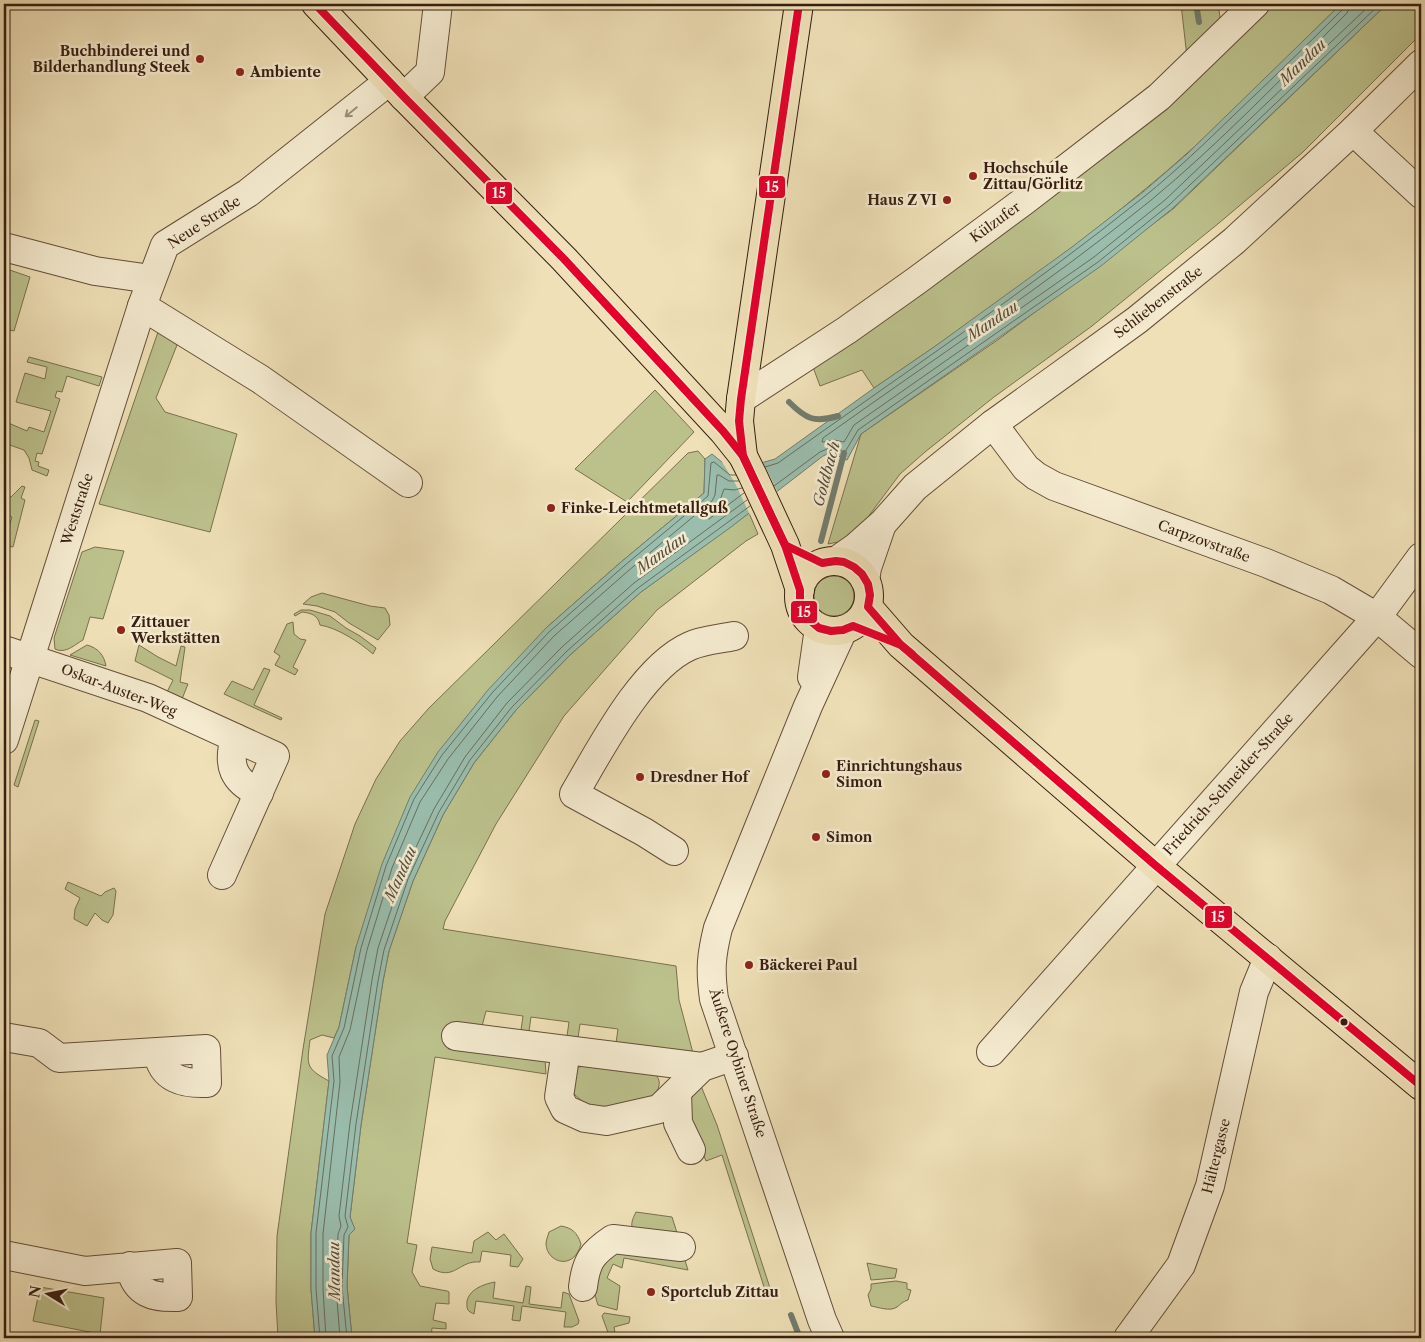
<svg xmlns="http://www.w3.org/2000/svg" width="1425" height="1342" font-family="'Libre Caslon Text',serif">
<rect width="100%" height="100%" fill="#efe0b7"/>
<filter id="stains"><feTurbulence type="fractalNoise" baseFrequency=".004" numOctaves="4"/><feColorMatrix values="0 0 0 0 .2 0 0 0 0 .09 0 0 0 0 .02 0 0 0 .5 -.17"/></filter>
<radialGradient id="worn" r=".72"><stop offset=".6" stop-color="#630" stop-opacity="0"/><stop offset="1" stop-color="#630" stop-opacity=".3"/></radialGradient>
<g fill="#bcc18c" stroke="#7a704e">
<polygon points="1181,4 1218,4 1221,24 1187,57"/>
<path d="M 1268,4 L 1341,4 C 1277,67 1213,134 1143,191 C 1058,262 966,326 874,388 L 862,370 L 820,386 L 813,367 Z"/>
<polygon points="1387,4 1421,4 1421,34 1303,152 1219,223 1092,326 994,397 925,452 900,474 862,525 852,535 838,542 828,544 861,434 999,339 1173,209"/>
<polygon points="4,268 30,277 14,331 4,329"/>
<polygon points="159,329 177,345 156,398 165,412 237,434 210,532 99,504"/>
<polygon points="29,357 102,377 99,386 67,376 62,392 57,391 55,397 60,399 42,454 37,453 35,461 39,462 38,466 49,470 47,476 32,470 29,458 24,450 4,443 4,429 6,422 27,431 29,427 44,432 51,411 16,402 25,373 45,379 47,367 27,362"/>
<polygon points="655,390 694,432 627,502 575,469"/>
<path d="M 698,451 L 705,459 L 704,493 L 621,562 L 546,628 L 356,947 L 339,1027 L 334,1038 L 322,1035 L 310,1040 C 307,1065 305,1068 329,1081 L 311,1233 L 311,1289 L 315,1338 L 278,1338 L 276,1302 L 277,1236 L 303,1049 L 325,914 L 355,824 L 376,779 L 400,741 L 429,708 L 688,453 Z"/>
<polygon points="22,486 25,487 21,498 25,500 13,547 6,546 4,553 4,529 8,530 12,517 4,514 4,497 11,497"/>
<polygon points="749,513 758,534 746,541 657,610 564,716 496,824 445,921 443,929 676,966 679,1000 693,1053 616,1043 618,1029 580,1024 578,1038 567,1036 569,1022 531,1017 529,1031 521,1030 523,1016 486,1011 481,1030 545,1060 546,1074 435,1057 407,1243 417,1245 412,1272 420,1286 447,1291 449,1292 449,1304 436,1303 433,1320 446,1323 446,1329 432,1328 431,1338 352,1338 347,1286 349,1235 354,1229 350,1217 361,1125 383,981 389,951 413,881 443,815 474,763 516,710 570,655 641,592"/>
<path d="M 95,547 L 124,551 L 103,619 L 90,617 L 83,640 C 74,645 66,654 55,649 L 54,638 L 82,552 Z"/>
<circle cx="834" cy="596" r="20"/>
<polygon points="322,593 370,606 385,608 389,615 390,625 378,640 349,623 335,612 317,606 303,604 311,597"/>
<path d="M 301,610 L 310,610 L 330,616 L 346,628 L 360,636 L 376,648 L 373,654 C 359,642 338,628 320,625 C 318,615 311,613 302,612 L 295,616 L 294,614 Z"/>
<polygon points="293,622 294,634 300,639 306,640 293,667 298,670 295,675 275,665 280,656 274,652 287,624"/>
<path d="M 87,645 C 98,648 104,655 106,666 L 70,655 Z"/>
<polygon points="139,645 158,657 176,666 181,646 185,647 180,682 188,684 182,699 167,692 173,680 135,661"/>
<polygon points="264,668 270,670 254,705 282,718 281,720 224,694 232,681 253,690"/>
<polygon points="35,720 39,721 18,787 14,785"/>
<polygon points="68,882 101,896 105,892 114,888 116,891 113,915 108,923 102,920 95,913 87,926 74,919 75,909 80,898 65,889"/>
<path d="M 599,1063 L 656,1075 C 662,1082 659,1090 653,1096 L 618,1109 L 591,1106 L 584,1103 L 574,1094 L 571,1089 L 577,1068 L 582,1066 Z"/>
<path d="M 701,1086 L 717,1125 L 770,1288 L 765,1290 L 722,1155 L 706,1161 C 700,1146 683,1109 692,1095 C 694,1091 698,1089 701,1086 Z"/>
<path d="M 636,1212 L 672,1217 L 679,1239 L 633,1230 C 630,1224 633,1218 636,1212 Z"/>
<path d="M 561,1226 C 572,1228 577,1232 581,1244 C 574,1271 547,1263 546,1244 C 546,1240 548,1236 549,1232 Z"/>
<path d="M 488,1232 L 496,1240 L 504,1234 L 523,1259 L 518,1267 L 510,1266 L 511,1255 L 482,1251 L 480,1262 C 459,1260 455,1281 433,1269 L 430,1259 L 432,1247 L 472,1253 L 474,1241 Z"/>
<path d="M 618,1250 L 683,1254 L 688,1270 L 624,1258 L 622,1268 L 613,1264 L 607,1278 L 620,1286 L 617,1310 L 598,1305 C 589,1282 601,1265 618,1250 Z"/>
<polygon points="867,1263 897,1269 895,1278 871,1280"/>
<path d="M 896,1281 L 907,1283 L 907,1289 L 911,1290 L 908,1300 C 902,1302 901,1304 897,1307 C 890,1312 878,1307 871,1306 L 868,1295 L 871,1289 L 871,1284 Z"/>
<path d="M 495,1282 L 493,1298 L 523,1303 L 526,1286 L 531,1287 L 529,1304 L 561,1308 L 563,1292 L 569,1294 L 579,1321 L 578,1324 L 572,1327 L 564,1327 L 566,1312 L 522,1306 L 520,1321 L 512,1320 L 514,1306 L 476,1301 L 474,1314 C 470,1312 467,1311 467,1306 C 465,1291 483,1284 495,1282 Z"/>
<polygon points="40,1287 104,1298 100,1334 33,1321"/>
<polygon points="604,1313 630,1317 629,1323 614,1327 616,1338 610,1338 602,1316"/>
</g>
<polygon fill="#9abdad" stroke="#727d6e" points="1341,4 1387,4 1173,208 1101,266 861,434 847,460 842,459 834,451 823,456 731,527 641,592 570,655 516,710 474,763 443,815 413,881 389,951 383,981 361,1125 350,1217 355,1229 349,1235 347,1286 352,1338 315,1338 311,1289 311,1233 329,1081 327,1055 339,1027 356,947 382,864 410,797 438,752 488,690 546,628 621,562 704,493 705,459 712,454 733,471 775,459 874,388 934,347 1072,247 1143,192 1187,154"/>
<polygon fill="#efe0b7" points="719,457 734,468 762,460 778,493 750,515 735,483"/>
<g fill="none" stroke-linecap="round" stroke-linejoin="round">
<g stroke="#686e5e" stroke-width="1">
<path d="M 1351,4 L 1347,13 C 1283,77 1219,144 1150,201 C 1045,286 932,360 823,438 L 822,442 L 834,440 L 844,442 L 854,425 L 1094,257 L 1165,200 L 1371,4"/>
<path d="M 765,467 L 778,463 C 901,375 1027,291 1145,196 C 1176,171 1205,143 1234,115 C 1271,80 1307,45 1343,9 L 1344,4"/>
<polyline points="774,486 820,452 834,446 843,452 845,452 858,430 1098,262 1169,205 1380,4"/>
<polyline points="742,488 734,490 724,489 719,503 706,515 706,518 709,519 744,493"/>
<polyline points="320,1338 316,1289 316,1233 334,1081 332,1056 344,1028 361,948 386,866 414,799 442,755 492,693 549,632 624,566 708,496 711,463 714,462 730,475 736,475"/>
<polyline points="326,1338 323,1289 323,1234 340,1082 339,1057 350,1030 367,950 392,868 420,802 448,759 497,697 554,636 628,571 712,501 715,495 717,475 719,475 729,481 739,481"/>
<polyline points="340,1338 336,1287 338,1234 341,1226 339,1216 350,1123 372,980 378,948 402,877 434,809 465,757 507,703 562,647 634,583 747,500"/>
<polyline points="347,1338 342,1287 344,1235 348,1227 345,1216 356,1124 378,981 384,950 408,879 439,812 470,760 512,707 567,651 638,588 750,506"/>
</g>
<g stroke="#727d6e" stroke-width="6">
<polyline points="1196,4 1199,22"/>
<path d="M 789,402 C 806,419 814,423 838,416"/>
<polyline points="821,541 844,453"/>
<polyline points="791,1315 800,1338"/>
</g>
<defs>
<g id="minor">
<polyline points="404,97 430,72 438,4"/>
<polyline points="1353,131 1421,194"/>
<polyline points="4,247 95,271 151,279"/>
<polyline points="142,306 260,379 408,483"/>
<polyline points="741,399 847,330 916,281 1024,201 1159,97 1255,4"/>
<polyline points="993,424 1026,468 1036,476 1054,486 1266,563 1331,590 1377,617 1421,654"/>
<polyline points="836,561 856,547 883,523 915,487 993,424 1137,320 1234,241 1353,131 1421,64"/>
<polyline points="865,580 867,568 881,527"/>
<polyline points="4,650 148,698 275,756 222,875"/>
<polyline points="812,677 819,628"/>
<path d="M 235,738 C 227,765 233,781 259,793"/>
<polyline points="4,740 142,306 165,245 248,193 389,81"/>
<path d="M 674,851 L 644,832 L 574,794 C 600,750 642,667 690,646 C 703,640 720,639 734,636"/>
<polyline points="456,1036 702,1067"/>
<path d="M 4,1037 L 39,1043 L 59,1058 L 206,1049 L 207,1083 C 184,1084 162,1079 158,1053"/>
<polyline points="566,1050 559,1097 565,1109 585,1118 606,1121 659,1109 702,1067 734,1056"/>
<polyline points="991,1052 1377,617 1421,557"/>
<polyline points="677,1093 678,1123 691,1150"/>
<path d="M 4,1255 L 85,1271 L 177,1263 L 178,1297 C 154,1298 135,1294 130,1266"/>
<path d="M 583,1287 C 586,1261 592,1253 613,1239 L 681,1247"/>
<path d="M 830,1338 L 822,1320 L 714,999 C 710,970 711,956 718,928 L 808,706 L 843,630"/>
<polyline points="1128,1338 1181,1265 1210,1186 1254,992 1268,958"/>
</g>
<g id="major">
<polyline points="316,4 404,97 564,259 723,431 743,456 752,474 785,545 800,590"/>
<polyline points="743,456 739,421 741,399 799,4"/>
<circle cx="834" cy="596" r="35"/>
<polyline points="868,607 901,645 1155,865 1421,1086"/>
</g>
</defs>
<use href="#minor" stroke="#654e3a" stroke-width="30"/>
<use href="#major" stroke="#371e10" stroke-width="30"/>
<use href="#minor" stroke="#f5ebd0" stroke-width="28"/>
<use href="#major" stroke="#efe0b7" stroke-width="28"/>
<defs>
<g id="bus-1">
<polyline points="315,4 404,97 564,259 723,431 743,456 785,545 800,590 800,601 806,617 819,628 831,631 843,630 853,626 901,645 1155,865 1421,1086"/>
<polyline points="799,4 741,399 739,421 743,456 785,545 822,563 836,561 844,562 854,567 862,574 868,584 870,595 868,607 901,645 912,654"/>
</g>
</defs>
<use href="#bus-1" stroke="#f5ebd0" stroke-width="11"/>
<use href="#bus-1" stroke="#e4002b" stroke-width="8"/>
</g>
<defs><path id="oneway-shaft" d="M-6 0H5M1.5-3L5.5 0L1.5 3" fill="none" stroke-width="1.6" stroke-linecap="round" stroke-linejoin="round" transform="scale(1.25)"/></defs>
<use stroke="#a08f7a" href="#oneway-shaft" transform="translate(351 112) rotate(141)"/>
<g fill="#8f2418" stroke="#f5ebd0" stroke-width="2">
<circle cx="200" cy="59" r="5"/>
<circle cx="240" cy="72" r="5"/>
<circle cx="973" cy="176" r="5"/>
<circle cx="947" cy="200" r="5"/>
<circle cx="551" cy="508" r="5"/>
<circle cx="121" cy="630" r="5"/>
<circle cx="826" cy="774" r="5"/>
<circle cx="640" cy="777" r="5"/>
<circle cx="816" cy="837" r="5"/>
<circle cx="749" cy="965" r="5"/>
<circle cx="651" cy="1292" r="5"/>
</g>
<circle fill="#371e10" stroke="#f5ebd0" stroke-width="2" cx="1344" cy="1022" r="4.5"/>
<g text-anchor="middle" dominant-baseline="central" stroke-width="5" stroke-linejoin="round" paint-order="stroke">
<g font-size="14" font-weight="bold" fill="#371e10" stroke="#f5ebd0" text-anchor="start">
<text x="190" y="51" text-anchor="end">Buchbinderei und<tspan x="190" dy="16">Bilderhandlung Steek</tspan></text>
<text x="250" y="72">Ambiente</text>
<text x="983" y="168">Hochschule<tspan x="983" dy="16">Zittau/Görlitz</tspan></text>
<text x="937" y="200" text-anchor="end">Haus Z VI</text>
<text x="561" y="508">Finke-Leichtmetallguß</text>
<text x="131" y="622">Zittauer<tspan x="131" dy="16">Werkstätten</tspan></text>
<text x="836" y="766">Einrichtungshaus<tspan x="836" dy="16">Simon</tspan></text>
<text x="650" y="777">Dresdner Hof</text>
<text x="826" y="837">Simon</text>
<text x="759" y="965">Bäckerei Paul</text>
<text x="661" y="1292">Sportclub Zittau</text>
</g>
<g font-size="14" fill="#371e10" stroke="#f5ebd0">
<text transform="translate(204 222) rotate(-33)">Neue Straße</text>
<text transform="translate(995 222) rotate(-36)">Külzufer</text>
<text transform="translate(1158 302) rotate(-38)">Schliebenstraße</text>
<text transform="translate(77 509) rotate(-72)">Weststraße</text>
<text transform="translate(1204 541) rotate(20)">Carpzovstraße</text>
<text transform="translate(119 690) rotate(21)">Oskar-Auster-Weg</text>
<text transform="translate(1228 784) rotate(-48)">Friedrich-Schneider-Straße</text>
<text transform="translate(738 1063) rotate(72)">Äußere Oybiner Straße</text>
<text transform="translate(1216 1156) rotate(-76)">Hältergasse</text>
</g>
<g font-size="15" font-style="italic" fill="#554e3f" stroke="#f5ebd0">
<text transform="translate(1302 62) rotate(-44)">Mandau</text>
<text transform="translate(992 321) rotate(-34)">Mandau</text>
<text transform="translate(826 474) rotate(-75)">Goldbach</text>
<text transform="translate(661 553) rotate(-36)">Mandau</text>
<text transform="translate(400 874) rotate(-66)">Mandau</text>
<text transform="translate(334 1271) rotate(-91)">Mandau</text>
</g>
</g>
<g stroke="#f5ebd0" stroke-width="2">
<rect x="758" y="175" width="28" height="24" rx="5" fill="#e4002b"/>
<rect x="485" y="181" width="28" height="24" rx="5" fill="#e4002b"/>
<rect x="790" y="600" width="28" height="24" rx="5" fill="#e4002b"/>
<rect x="1204" y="905" width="29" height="24" rx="5" fill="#e4002b"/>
</g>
<g font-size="14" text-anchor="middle" font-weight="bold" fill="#fff">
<text x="772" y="192">15</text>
<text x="499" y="198">15</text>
<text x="804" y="617">15</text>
<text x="1218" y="922">15</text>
</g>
<rect width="1425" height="1342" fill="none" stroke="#efe0b7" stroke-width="20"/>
<rect x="5" y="5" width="1415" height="1332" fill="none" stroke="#371e10" stroke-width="2.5"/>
<rect x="10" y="10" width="1405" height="1322" fill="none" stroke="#371e10"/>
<g transform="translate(48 1294) rotate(280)" stroke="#f5ebd0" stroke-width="4" paint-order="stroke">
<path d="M0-4L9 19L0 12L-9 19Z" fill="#371e10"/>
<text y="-8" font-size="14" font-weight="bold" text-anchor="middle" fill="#371e10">N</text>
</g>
<rect width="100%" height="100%" filter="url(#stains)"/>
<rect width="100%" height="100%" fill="url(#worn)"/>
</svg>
